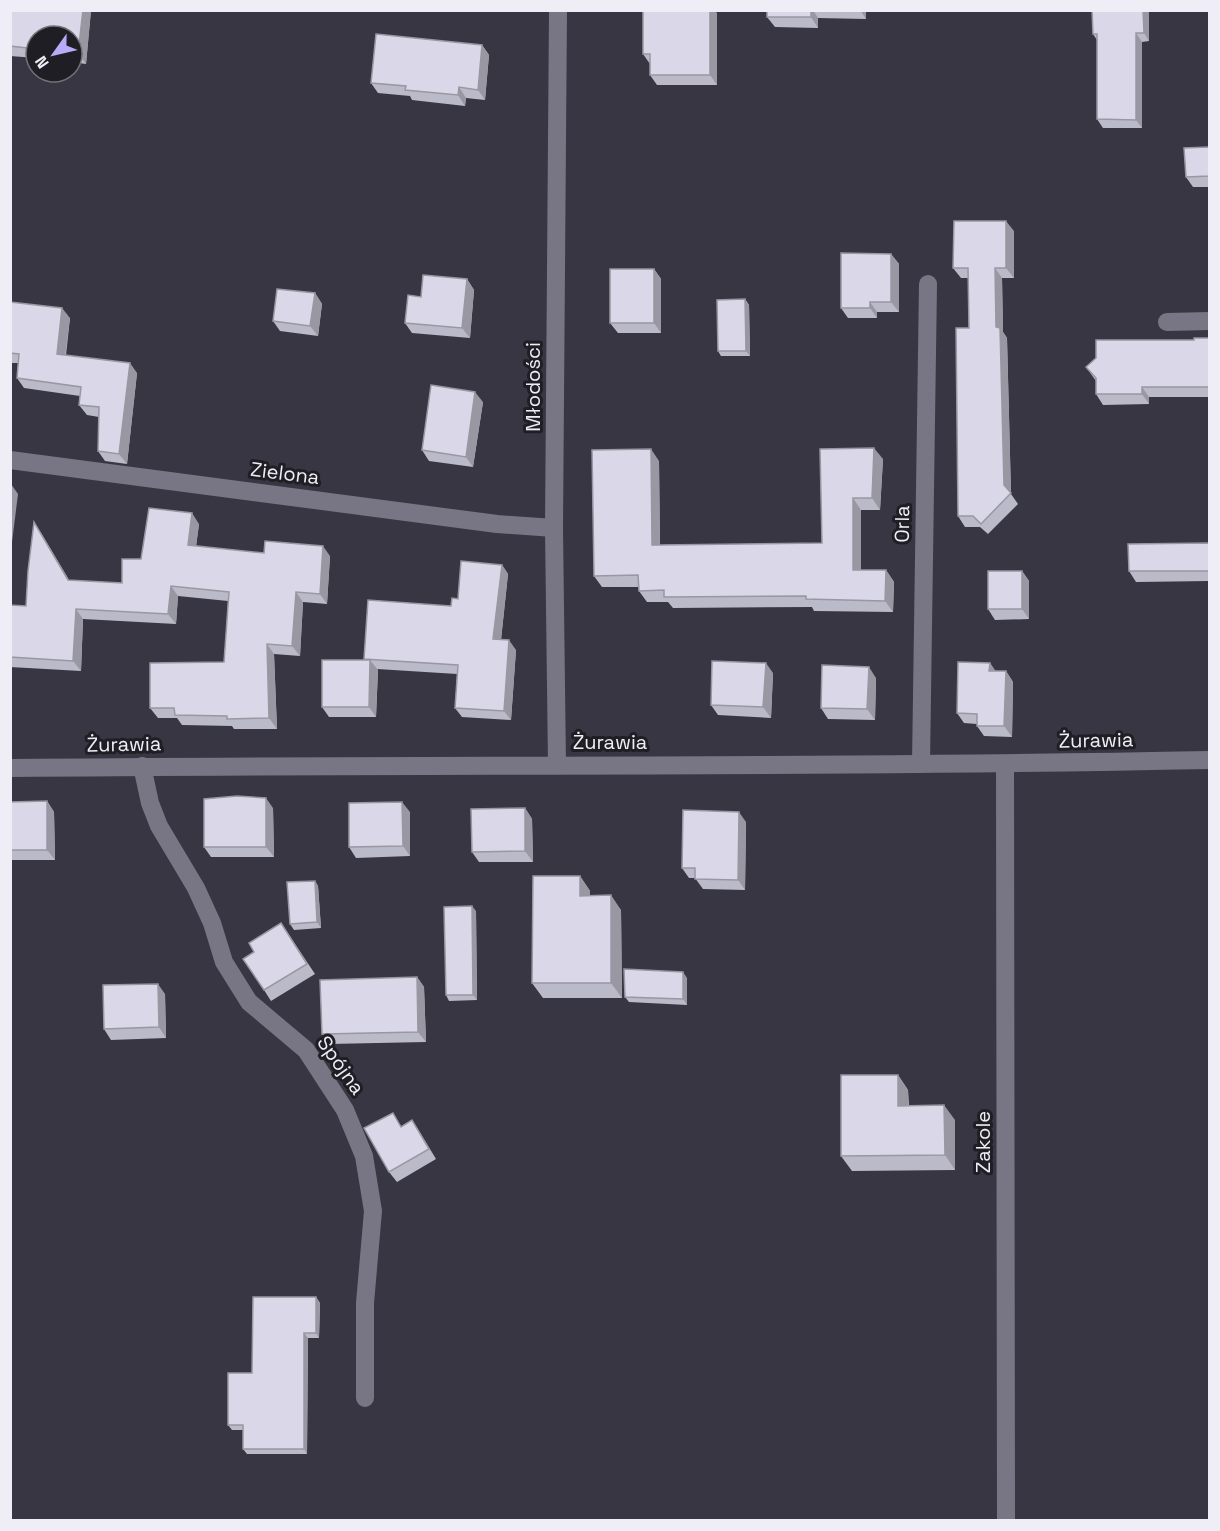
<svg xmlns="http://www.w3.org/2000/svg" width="1220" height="1531" font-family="'Space Grotesk',sans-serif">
<rect width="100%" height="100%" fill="#383642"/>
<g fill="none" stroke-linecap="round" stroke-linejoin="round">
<g stroke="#787684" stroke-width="18">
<polyline points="1167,322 1210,321"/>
<polyline points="10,460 497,524 554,528"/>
<polyline points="557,764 554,528 558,10"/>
<polyline points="921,764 928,284"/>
<polyline points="1005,764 1006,1520"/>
<polyline points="142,766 150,803 159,826 196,888 212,923 224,962 249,1002 306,1050 345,1110 364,1156 373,1211 365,1303 365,1398"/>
<path d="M 10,768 C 410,764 810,768 1210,760"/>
</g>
</g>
<g fill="#bbbac8">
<polygon points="10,10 91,10 86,64 72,62 72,36 36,36 36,58 10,56"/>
<polygon points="643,10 715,10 717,14 717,85 657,85 650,75 650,64 643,54"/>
<polygon points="767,10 866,10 866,19 818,18 818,28 775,27 767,17"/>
<polygon points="1092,10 1149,10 1149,41 1142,42 1142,128 1103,128 1097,119 1097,40 1093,34"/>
<polygon points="482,45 489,55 485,100 466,98 465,106 412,100 410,96 378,93 371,83"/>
<polygon points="1209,147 1209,187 1193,187 1186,177"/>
<polygon points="1014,231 1014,278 1002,278 1003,332 1007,338 1011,494 1018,504 988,534 980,527 965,527 958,516 969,328 968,278 961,278 953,268"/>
<polygon points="891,254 899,264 899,312 877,312 877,318 848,318 841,308"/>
<polygon points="654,269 661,279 661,333 618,333 610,323"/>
<polygon points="467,279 474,290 470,338 412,333 405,323 421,297"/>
<polygon points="315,293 322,304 318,336 280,331 273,321"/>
<polygon points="745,299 749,305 750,356 721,356 718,351"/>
<polygon points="10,302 70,318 66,355 137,373 127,464 105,461 98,451 99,417 87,415 79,405 80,396 24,388 17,378 18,363 10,363"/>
<polygon points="1209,338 1209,397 1149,397 1149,404 1103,405 1096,394 1096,381 1086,367 1194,340"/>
<polygon points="483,402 473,467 429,461 422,450"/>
<polygon points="820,449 883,459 880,510 861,510 861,570 886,570 894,582 893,612 814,611 812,607 673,608 668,602 647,602 639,591 639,587 602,587 594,576 659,461 660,545 822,543"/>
<polygon points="199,524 196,546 264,553 330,556 327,604 303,602 300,656 274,654 277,729 234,729 232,726 182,725 177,718 158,718 150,708 224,662 228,601 178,596 176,624 83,619 81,671 10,667 10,605 26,606 41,533 69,580 122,583 141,559"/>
<polygon points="1209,543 1209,581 1136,582 1129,571"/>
<polygon points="502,565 508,574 501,640 516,650 511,720 462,717 455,708 457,674 377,669 378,670 376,717 329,717 322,707 365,660 451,606 458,599"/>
<polygon points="1022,571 1029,581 1029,619 995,620 988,609"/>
<polygon points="990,663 995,671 1006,671 1013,682 1012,737 984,736 977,726 977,724 964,723 957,713"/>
<polygon points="773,673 771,718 718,715 711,705"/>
<polygon points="876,678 875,720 828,719 821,708"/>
<polygon points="47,801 54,812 55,860 10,860 10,802"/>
<polygon points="273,808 274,857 211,857 204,847"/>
<polygon points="525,808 532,819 533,862 479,862 472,852"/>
<polygon points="410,812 410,856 356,858 349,847"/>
<polygon points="746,822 745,890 703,889 695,878 689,878 682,868"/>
<polygon points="580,876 590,891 590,895 621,910 622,998 543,998 532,983"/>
<polygon points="315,881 318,886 321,928 294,930 290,924"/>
<polygon points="476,911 477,1000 449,1001 446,995"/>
<polygon points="281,923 315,974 271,1001 264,990 254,952"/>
<polygon points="417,977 424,987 426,1042 329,1044 322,1034"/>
<polygon points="687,978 687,1005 629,1002 625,997"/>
<polygon points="165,994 166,1038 111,1040 104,1029"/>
<polygon points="898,1075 908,1090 909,1105 955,1120 955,1170 852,1171 841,1156"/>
<polygon points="412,1120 419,1131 436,1159 397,1182 389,1172 402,1126"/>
<polygon points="316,1297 320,1303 319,1338 308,1338 307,1454 247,1454 243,1449 243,1430 232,1430 228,1425 252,1373"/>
</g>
<g fill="#9997a2">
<polygon points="83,10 91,11 86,64 78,53"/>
<polygon points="710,10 715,10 717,14 717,85 710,75"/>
<polygon points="811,10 813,10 818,18 818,28 811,17"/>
<polygon points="860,10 866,10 866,19"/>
<polygon points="1143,10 1149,10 1149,41 1144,33"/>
<polygon points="1136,33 1142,42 1142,128 1136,120"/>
<polygon points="482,45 489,55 485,100 478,90"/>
<polygon points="459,87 466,98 465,106 458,95"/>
<polygon points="1006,221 1014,231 1014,278 1006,268"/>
<polygon points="891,254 899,264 899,312 891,302"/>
<polygon points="995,268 1002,278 1003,332 1007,338 1011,494 1004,485 996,327"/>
<polygon points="654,269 661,279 661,333 654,323"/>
<polygon points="467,279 474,290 470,338 462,328"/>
<polygon points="315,293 322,304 318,336 310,326"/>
<polygon points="745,299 749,305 750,356 746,351"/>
<polygon points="870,302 877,312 877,318 870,308"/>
<polygon points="62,308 70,318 64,364 57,354"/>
<polygon points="130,363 137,373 127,464 119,454"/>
<polygon points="1142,387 1149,397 1149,404 1142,394"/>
<polygon points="475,392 483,402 473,467 466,457"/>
<polygon points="874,448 883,459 880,510 872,498"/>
<polygon points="651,449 659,461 660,556 652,545"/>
<polygon points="11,484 18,494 12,542 10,539"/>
<polygon points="853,498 861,510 861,582 853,570"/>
<polygon points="192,513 199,524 195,555 188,545"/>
<polygon points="34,522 41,533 75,590 68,580"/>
<polygon points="323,546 330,556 327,604 320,594"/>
<polygon points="502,565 508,574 500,649 493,639"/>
<polygon points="886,570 894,582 893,612 885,601"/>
<polygon points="1022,571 1029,581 1029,619 1022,609"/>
<polygon points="171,586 178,596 176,624 168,614"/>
<polygon points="296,592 303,602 300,656 292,646"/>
<polygon points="76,609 83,619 81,671 73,661"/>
<polygon points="509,640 516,650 511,720 504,711"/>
<polygon points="267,644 274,654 277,729 269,718"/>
<polygon points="370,660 378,670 376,717 369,707"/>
<polygon points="766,663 773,673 771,718 763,707"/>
<polygon points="990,663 997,673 989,671"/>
<polygon points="869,667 876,678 875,720 867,709"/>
<polygon points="1006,671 1013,682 1012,737 1004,726"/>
<polygon points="266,798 273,808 274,857 266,847"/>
<polygon points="47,801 54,812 55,860 47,850"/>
<polygon points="402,802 410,812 410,856 403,846"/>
<polygon points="525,808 532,819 533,862 525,851"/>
<polygon points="739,812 746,822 745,890 738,880"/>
<polygon points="580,876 590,891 590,911 580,896"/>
<polygon points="315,881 318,886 321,928 317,922"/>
<polygon points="611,895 621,910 622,998 611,983"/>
<polygon points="472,906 476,911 477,1000 473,995"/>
<polygon points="683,972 687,978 687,1005 683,999"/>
<polygon points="417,977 424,987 426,1042 418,1032"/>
<polygon points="158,984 165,994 166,1038 159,1027"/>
<polygon points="898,1075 908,1090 909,1121 898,1106"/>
<polygon points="944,1105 955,1120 955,1170 945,1155"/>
<polygon points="412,1120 419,1131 436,1159 429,1149"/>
<polygon points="316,1297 320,1303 319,1338 316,1333"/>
<polygon points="304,1333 308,1338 307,1454 304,1449"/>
</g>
<g fill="#dad8e8" stroke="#9997a2" stroke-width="1.5">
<polygon points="10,10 83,10 78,53 72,53 72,36 36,36 36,49 10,46"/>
<polygon points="643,10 710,10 710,75 650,75 650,54 643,54"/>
<rect x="767" y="10" width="44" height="7"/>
<polygon points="1092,10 1143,10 1144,33 1136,33 1136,120 1097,119 1097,34 1093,34"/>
<polygon points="376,34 482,45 478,90 459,87 458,95 405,90 406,86 371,83"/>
<polygon points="1209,147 1209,176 1186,177 1184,148"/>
<polygon points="954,221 1006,221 1006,268 995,268 996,327 1000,328 1004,485 1011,493 981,524 973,516 958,516 956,328 969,328 968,268 953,268"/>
<polygon points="841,253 891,254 891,302 870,302 870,308 841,308"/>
<rect x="610" y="269" width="44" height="54"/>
<polygon points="423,275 467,279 462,328 405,323 408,295 421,297"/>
<polygon points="277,289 315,293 310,326 273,321"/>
<polygon points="745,299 746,351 718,351 717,300"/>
<polygon points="10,302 62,308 57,354 130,363 119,454 98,451 99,407 79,405 81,387 17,378 19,354 10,353"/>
<polygon points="1194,338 1209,338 1209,387 1142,387 1142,394 1096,394 1096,378 1086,367 1096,358 1096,340 1194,340"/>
<polygon points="431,385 475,392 466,457 422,450"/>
<polygon points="874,448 872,498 853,498 853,570 886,570 885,601 806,599 806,596 664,597 664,590 639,591 638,575 594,576 592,450 651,449 652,545 658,545 822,543 820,449"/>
<polygon points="149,508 192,513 188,545 264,553 265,541 323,546 320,594 296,592 292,646 267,644 269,718 227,719 227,716 175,715 174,708 150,708 150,663 224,662 229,592 171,586 168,614 76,609 73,661 10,657 10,605 26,606 28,571 34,522 68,580 122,583 122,559 141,559"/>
<polygon points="1209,543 1209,571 1129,571 1128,544"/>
<polygon points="461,561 502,565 493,639 509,640 504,711 455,708 458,665 364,659 368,600 451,606 452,598 458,599"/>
<rect x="988" y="571" width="34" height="38"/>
<polygon points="322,660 370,660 369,707 322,707"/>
<polygon points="712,661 766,663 763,707 711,705"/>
<polygon points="958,662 990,663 989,671 1006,671 1004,726 977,726 977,714 957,713"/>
<polygon points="822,665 869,667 867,709 821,708"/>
<polygon points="237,796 266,798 266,847 204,847 204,799"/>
<polygon points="47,801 47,850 10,850 10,802"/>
<polygon points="402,802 403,846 349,847 349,803"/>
<polygon points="525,808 525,851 472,852 471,809"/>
<polygon points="683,810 739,812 738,880 695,879 695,868 682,868"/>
<polygon points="533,876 580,876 580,896 611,895 611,983 532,983"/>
<polygon points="315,881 317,922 290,924 287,882"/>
<polygon points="472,906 473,995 446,995 444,907"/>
<polygon points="281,923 307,964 264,990 243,959 254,952 249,943"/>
<polygon points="624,969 683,972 683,999 625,997"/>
<polygon points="417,977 418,1032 322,1034 320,980"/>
<polygon points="158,984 159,1027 104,1029 103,985"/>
<polygon points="841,1075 898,1075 898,1106 944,1105 945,1155 841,1156"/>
<polygon points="393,1113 401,1127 412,1120 429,1149 389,1172 364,1128"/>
<polygon points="253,1297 316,1297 316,1333 304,1333 304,1449 243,1449 243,1425 228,1425 228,1373 252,1373"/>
</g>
<g text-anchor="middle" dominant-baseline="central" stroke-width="6" stroke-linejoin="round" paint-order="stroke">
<g font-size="20" fill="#efeef7" stroke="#1f1e24">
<text transform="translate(533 387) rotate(-90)">Młodości</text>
<text transform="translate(285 473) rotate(7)">Zielona</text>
<text transform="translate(902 524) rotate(-89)">Orla</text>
<text transform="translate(1096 740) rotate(-1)">Żurawia</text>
<text x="610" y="742">Żurawia</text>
<text transform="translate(124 744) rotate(-1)">Żurawia</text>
<text transform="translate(341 1065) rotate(55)">Spójna</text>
<text transform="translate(983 1142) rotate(-90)">Zakole</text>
</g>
</g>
<rect width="1220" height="1531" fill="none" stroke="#efeef7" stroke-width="24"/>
<g transform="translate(54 54) rotate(236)"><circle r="28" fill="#1f1e24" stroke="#727178" stroke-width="1.5"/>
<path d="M0-4.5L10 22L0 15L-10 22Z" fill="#b8abf7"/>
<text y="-9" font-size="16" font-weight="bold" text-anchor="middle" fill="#efeef7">N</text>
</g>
</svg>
